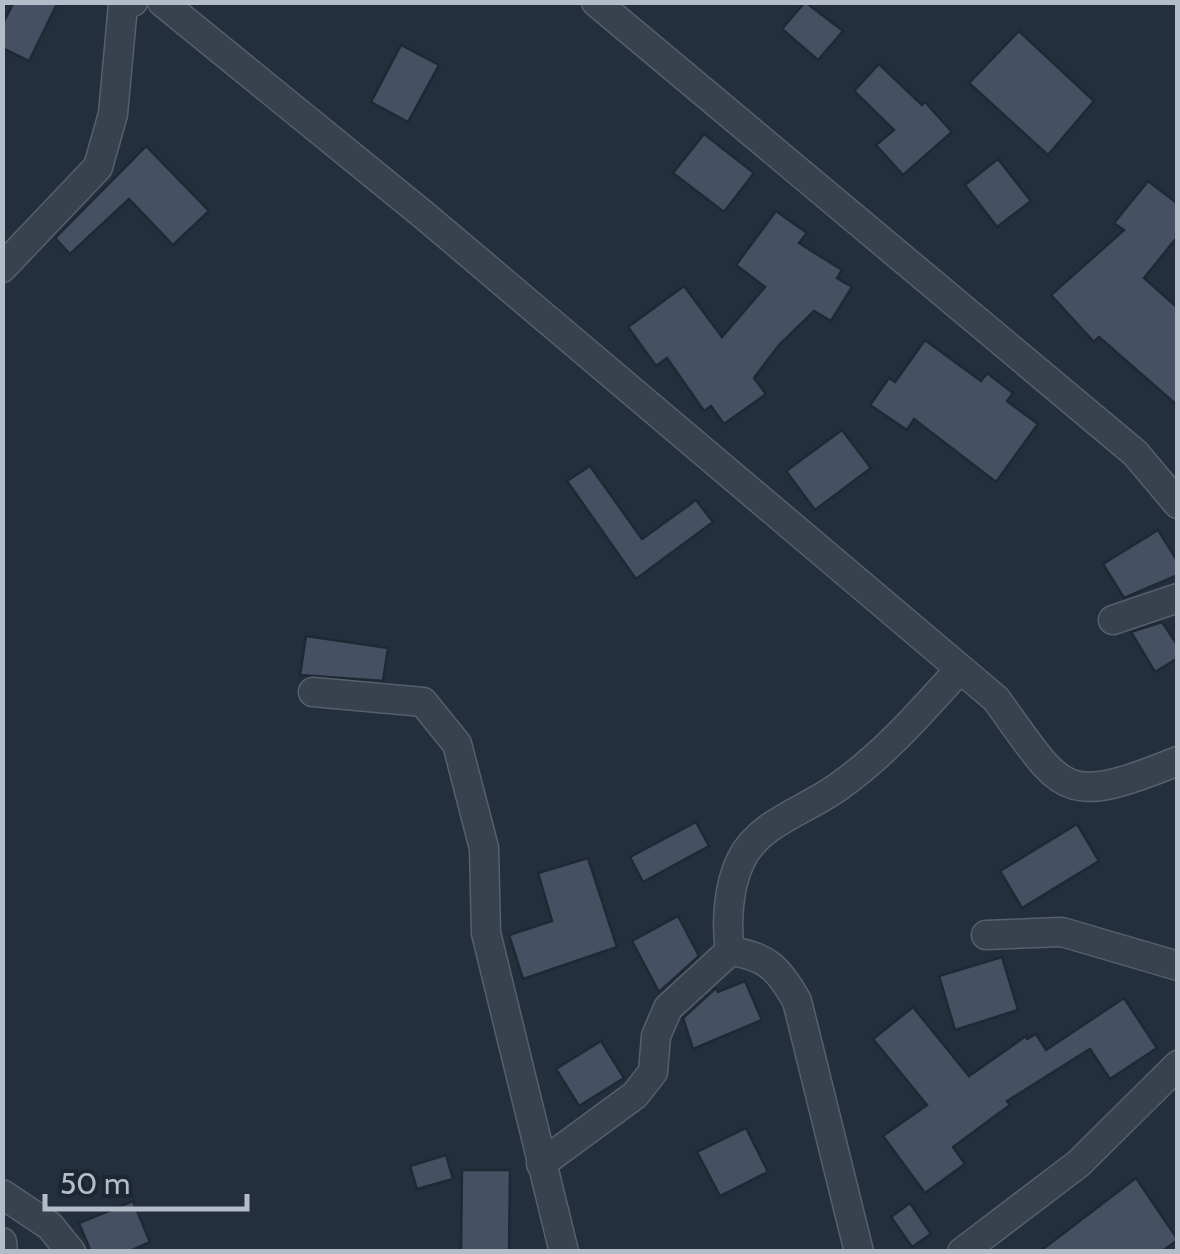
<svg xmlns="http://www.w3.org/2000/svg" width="1180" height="1254" font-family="Cabin,sans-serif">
<rect width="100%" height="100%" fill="#242f3e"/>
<g fill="#455162" stroke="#1f2835" stroke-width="2.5">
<polygon points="14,2 58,2 29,61 2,48 2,25"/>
<polygon points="805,2 843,31 818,60 782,29"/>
<polygon points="1019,31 1094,101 1048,155 969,83"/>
<polygon points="401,45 439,65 408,122 371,102"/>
<polygon points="879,64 922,105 925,102 952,132 903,175 876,145 894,130 854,91"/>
<polygon points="704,134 754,173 724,212 673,173"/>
<polygon points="146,146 209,211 173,245 129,199 70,254 55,238"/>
<polygon points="998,159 1031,201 997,227 965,185"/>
<polygon points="1148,181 1178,204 1178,236 1144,278 1178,308 1178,406 1099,337 1094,342 1051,295 1124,230 1114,223"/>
<polygon points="776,211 807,233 799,243 842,270 837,278 852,287 831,321 814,311 779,345 754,378 766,394 724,424 711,406 704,411 667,358 656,366 628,327 684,286 722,337 765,287 736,265"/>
<polygon points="925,340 981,381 987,373 1013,393 1007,401 1038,424 996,482 914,419 907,430 870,405 889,378 895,382"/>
<polygon points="842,430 871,468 815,510 786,471"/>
<polygon points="590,466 642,539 696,500 713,522 636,579 567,481"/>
<polygon points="1158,530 1178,562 1178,575 1124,598 1103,564"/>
<polygon points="1162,622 1178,646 1178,658 1155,672 1131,632"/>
<polygon points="306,636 388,648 383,681 300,675"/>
<polygon points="696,822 709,846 643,882 630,857"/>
<polygon points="1077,824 1099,861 1022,908 1000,871"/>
<polygon points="588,858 617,947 523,979 509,935 552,921 538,873"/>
<polygon points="678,916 699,956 659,992 632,941"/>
<polygon points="1002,957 1018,1010 955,1030 939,976"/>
<polygon points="745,981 762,1020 693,1049 683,1018 716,988 718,992"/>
<polygon points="1124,998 1157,1048 1110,1079 1090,1049 1007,1101 1010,1105 953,1147 965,1164 925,1193 883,1136 927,1105 873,1039 913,1007 969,1076 1026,1036 1027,1039 1036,1034 1046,1050"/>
<polygon points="601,1041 624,1078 579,1106 556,1069"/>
<polygon points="746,1128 768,1172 720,1196 697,1152"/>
<polygon points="446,1155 453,1179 417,1189 410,1166"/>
<polygon points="462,1170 510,1170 509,1252 461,1252"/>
<polygon points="1136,1178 1178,1240 1161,1252 1039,1252"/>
<polygon points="133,1201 150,1242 128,1252 91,1252 79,1223"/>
<polygon points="910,1203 931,1234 912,1247 891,1217"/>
</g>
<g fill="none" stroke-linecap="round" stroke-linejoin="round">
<defs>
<g id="minor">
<path d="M 162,2 L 425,216 L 996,699 C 1064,793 1061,808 1178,761"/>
<polyline points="596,2 1135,453 1178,504"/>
<polyline points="2,268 98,167 113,114 123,5 133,2"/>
<polyline points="1113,620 1178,598"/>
<polyline points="313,692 423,702 457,744 484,848 486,933 564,1252"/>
<polyline points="986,935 1062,932 1178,966"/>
<path d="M 730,951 C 726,924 728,886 741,860 C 758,823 807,810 838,787 C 885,754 922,711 960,669"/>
<path d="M 541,1164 L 635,1095 L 653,1072 L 656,1036 L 668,1008 L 730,951 C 767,956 779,969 797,1001 L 859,1252"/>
<polyline points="2,1194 50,1226 71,1252"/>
<polyline points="2,1242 3,1252"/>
<polyline points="962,1252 1078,1164 1178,1065"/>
</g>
</defs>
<use href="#minor" stroke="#565f6c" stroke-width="31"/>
<use href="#minor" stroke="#38414e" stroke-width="28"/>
</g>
<rect width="1180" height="1254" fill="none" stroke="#b4bcc9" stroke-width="10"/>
<path d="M45 1194v15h202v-15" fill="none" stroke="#b4bcc9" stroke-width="5"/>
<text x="60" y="1194" font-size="30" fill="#b4bcc9" stroke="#1d2633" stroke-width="8" paint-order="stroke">50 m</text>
</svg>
